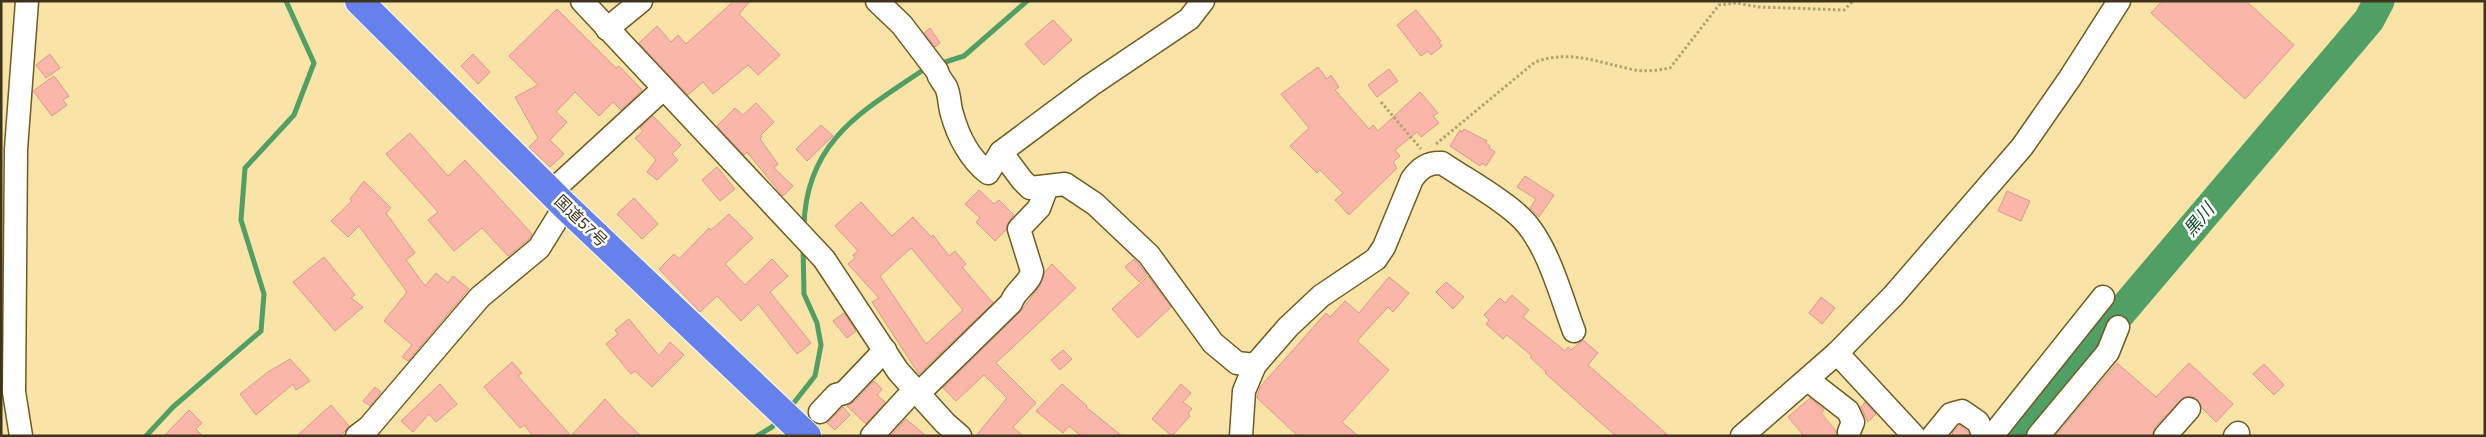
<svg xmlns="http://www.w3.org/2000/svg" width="2486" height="437" font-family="Helvetica,'Noto Sans JP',sans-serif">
<rect width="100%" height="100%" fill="#f9e3a6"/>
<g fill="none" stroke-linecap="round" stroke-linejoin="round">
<g stroke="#509f65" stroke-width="5">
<polyline points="939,64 964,56 1027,1"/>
<path d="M 804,226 C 806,140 863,111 926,68"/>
<polyline points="789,409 815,376 821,345 817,323 804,294 803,247"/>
<polyline points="146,436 173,407 261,331 264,294 241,220 245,168 294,115 314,63 286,1"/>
<polyline points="757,436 772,427 778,420"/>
</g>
<polyline stroke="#509f65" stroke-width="31" points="2016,436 2369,20 2379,1"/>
</g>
<g fill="#f9b6a9" stroke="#da998d" fill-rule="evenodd">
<polygon points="734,1 750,1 739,14 780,55 758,75 748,65 713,94 703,82 688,95 639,43 657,26 671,42 678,35 686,44"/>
<polygon points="2162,1 2246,1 2294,45 2245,99 2151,13"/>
<polygon points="557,9 616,68 619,66 642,90 621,110 613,102 599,116 575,92 556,112 567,122 550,140 564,154 550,167 529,147 538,138 515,97 538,85 509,56"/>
<polygon points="1416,10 1441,41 1439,42 1442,46 1431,55 1428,51 1421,56 1397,25"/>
<polygon points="1053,20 1072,40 1044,65 1025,44"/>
<polygon points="930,28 940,43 935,47 924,33"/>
<polygon points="50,54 60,68 46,78 36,65"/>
<polygon points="473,54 490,72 478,84 461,66"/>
<polygon points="1318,67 1327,79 1331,75 1339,87 1335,90 1369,129 1373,125 1378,131 1420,92 1438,113 1433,116 1439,123 1421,137 1417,132 1395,150 1400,156 1393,162 1397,168 1349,215 1335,200 1343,193 1320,170 1317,173 1290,146 1309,128 1281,94"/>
<polygon points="1389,69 1398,81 1377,97 1368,85"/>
<polygon points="54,76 69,96 63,100 67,105 52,116 33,91"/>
<polygon points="756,103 774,122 761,135 762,137 760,139 778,164 774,168 793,186 783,196 747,152 744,155 717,126 735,108 743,115"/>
<polygon points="653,116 681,145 672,154 678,160 657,180 647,172 656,160 635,138 643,131 640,128"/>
<polygon points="821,125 833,136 807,161 796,149"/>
<polygon points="1464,129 1487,141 1486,143 1490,146 1489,148 1495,152 1486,166 1482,163 1480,166 1450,146 1460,130 1462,132"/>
<polygon points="410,133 448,176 465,160 532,234 529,239 508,256 482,228 454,251 428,220 438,212 386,154"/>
<polygon points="717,167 735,189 720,201 702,180"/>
<polygon points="1525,176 1554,195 1539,217 1530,208 1536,199 1517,187"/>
<polygon points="364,181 391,208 386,213 415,253 406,260 425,286 436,273 448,283 453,276 469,289 408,361 402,357 412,345 384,321 407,292 359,226 348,237 331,221 352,201 350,199"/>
<polygon points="979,190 994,204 999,200 1014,215 1006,226 1006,230 995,241 976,222 980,218 965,204"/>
<polygon points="2007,191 2030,201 2021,221 1998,211"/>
<polygon points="634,198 658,224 642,239 617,214"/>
<path d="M 861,202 L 892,236 L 913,217 L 931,237 L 933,235 L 949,256 L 955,251 L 966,264 L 962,267 L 993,303 L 919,374 L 872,302 L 879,298 L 848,264 L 855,258 L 853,255 L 858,251 L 835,226 ZM 911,248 L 963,310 L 926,344 L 880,276 Z"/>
<polygon points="729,214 753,238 725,264 745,285 772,259 788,276 770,292 811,343 797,354 758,304 741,321 717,296 700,312 659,269 674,254 679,259 709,228 711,230"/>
<polygon points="324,257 355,295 351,298 363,307 335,331 293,282"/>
<polygon points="1134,259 1147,274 1139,282 1125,267"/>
<polygon points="1052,264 1076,288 996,363 1036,403 1013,427 1023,436 976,436 1007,398 984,375 956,401 943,388 1020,312 1040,286 1045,272"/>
<polygon points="1148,276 1171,307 1138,338 1112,309"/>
<polygon points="1389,277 1409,293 1393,312 1388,307 1357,341 1389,370 1342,422 1358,436 1298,436 1257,398 1260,387 1326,313 1330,317 1345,301 1359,313"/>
<polygon points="1446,282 1464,297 1453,309 1436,292"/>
<polygon points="1512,295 1529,310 1523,317 1565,351 1568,347 1571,350 1583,340 1598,353 1588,365 1669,436 1616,436 1545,373 1546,372 1530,357 1532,356 1507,335 1503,339 1486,324 1489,320 1484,315 1500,298 1505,303"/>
<polygon points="1821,297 1835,308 1822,324 1809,313"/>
<polygon points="844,313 856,331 847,338 833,321"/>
<polygon points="629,319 659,356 670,342 684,355 652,387 635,371 631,374 606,344 618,334 615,330"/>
<polygon points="1063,350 1072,359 1060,370 1051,360"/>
<polygon points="290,359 310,381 296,390 293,384 256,415 240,394 268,372"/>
<polygon points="512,362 522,373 518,376 571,436 533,436 524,425 520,428 484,387"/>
<polygon points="2117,363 2156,397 2189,363 2233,404 2216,422 2202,408 2197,399 2191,396 2184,397 2155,427 2152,436 2055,436"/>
<polygon points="2264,364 2284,385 2274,395 2253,374"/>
<polygon points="874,381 882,389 877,395 885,402 866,424 847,406 854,402"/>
<polygon points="440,384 457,404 436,422 429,414 413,432 401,421"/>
<polygon points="1062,384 1087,406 1086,407 1122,436 1081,436 1069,426 1063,433 1036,411"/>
<polygon points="1181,384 1191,393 1183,402 1192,409 1188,413 1190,416 1172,436 1152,419"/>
<polygon points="375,387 381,392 370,406 363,401"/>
<polygon points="1810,398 1824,410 1821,413 1836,431 1837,436 1804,436 1788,417"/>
<polygon points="605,399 619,415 641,436 571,436"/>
<polygon points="1865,402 1876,414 1868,422 1861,407"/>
<polygon points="331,405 349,426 345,431 340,436 297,436"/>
<polygon points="843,407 850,415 835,430 827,423"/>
<polygon points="189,410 202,423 196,429 203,436 164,436"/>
<polygon points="906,419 926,436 890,436"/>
<polygon points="1960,425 1967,431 1970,436 1954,436 1952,433"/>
</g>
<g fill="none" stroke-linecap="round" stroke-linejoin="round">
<defs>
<g id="minor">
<polyline points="582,1 824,259 898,371 945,423 960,436"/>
<path d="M 877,1 L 902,25 L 937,71 C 939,79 942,80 946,87 C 950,95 949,106 952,114 C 958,136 970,159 988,173 L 1001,152 L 1091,85 L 1189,19 L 1203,1"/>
<polyline points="607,29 641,1"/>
<polyline points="1001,152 1022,180 1030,188 1065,184 1095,204 1149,255 1213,343 1237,363 1255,365"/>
<polyline points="551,192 663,89"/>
<polyline points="1837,353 1914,436"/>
<polyline points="1808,380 1848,411 1853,422 1849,432"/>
<path d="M 919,393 L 1011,303 C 1015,290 1030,284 1032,271 L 1019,229 L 1039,208 L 1047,187"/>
<polyline points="820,412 836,395 844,393 885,350"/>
<polyline points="21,436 14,392 16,149 27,1"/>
<polyline points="357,436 369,427 480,297 539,248 565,206"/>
<polyline points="872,436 915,389"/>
<path d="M 1241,436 L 1244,391 L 1255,365 L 1288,327 L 1321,296 L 1376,259 L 1384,247 L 1412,179 C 1420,168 1428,162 1442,163 C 1467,180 1496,195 1518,215 C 1547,240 1561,297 1574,331"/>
<polyline points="1742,436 1837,353 1893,296 2022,147 2070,78 2119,1"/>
<polyline points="1933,436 1951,414 1962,411 1978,422 1984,436"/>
<polyline points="1992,436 2103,297"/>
<polyline points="2038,436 2108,352 2118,327"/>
<polyline points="2165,436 2189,409"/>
<polyline points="2235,436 2238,433"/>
</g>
<polyline id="highway" points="359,1 565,206 807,436"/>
</defs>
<use href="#minor" stroke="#705c21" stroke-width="25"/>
<use href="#highway" stroke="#fff" stroke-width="30"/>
<g stroke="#b2a172" stroke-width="3" stroke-dasharray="2.5 2.5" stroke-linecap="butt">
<polyline points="1381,102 1421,149"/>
<path d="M 1436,144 L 1535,62 C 1571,49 1599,63 1635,70 C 1646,72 1659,70 1670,68 L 1719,5 L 1736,3 L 1759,7 L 1844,10 L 1853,1"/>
</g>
<use href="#minor" stroke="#fff" stroke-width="22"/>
<use href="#highway" stroke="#6781ec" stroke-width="28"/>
</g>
<g text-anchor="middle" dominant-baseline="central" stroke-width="5" stroke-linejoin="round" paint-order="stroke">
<g font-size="16" fill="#3d341b" stroke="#fff">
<text transform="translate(581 221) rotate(44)">国道57号</text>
</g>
<g font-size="18" font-style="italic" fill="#134d27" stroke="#fff">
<text transform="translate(2199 220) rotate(-50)">黒川</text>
</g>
</g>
<rect width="2486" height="437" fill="none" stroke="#3d341b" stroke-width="5"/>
</svg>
